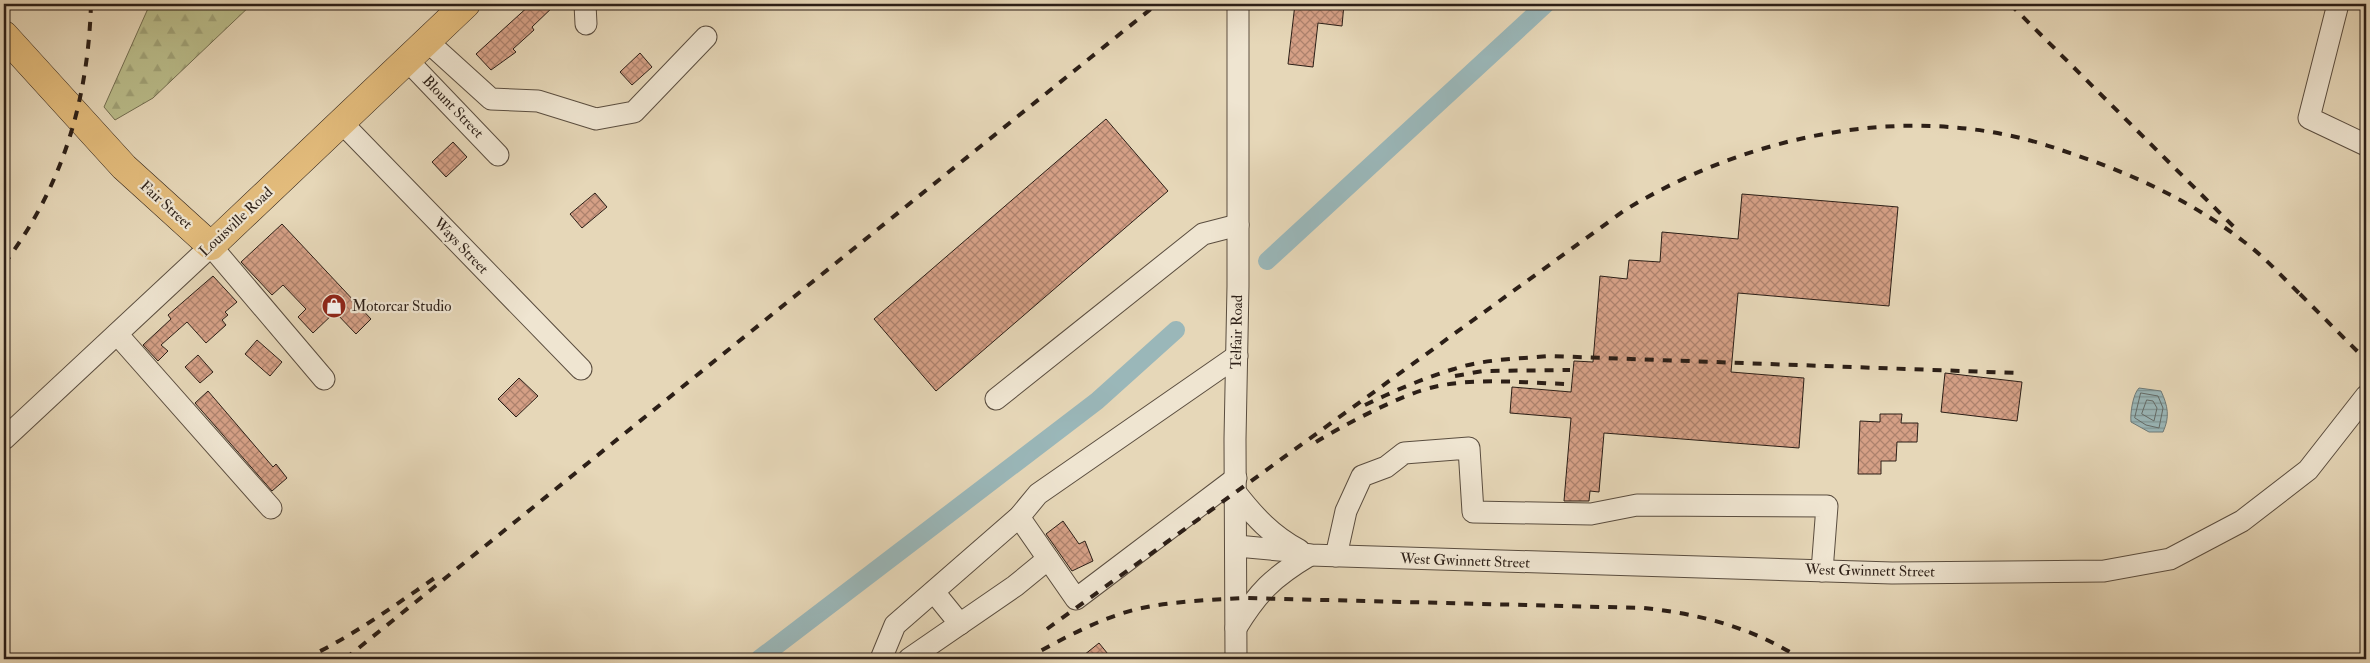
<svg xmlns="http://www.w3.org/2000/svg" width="2370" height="663" font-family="'IM FELL Double Pica',serif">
<defs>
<pattern id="forest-firs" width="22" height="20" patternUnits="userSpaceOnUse" patternTransform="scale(1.25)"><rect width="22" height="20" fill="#babd8b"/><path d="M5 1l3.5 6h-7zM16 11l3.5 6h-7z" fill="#a0a277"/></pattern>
<pattern id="water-rules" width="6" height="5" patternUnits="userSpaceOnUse" patternTransform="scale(1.25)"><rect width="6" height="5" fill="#9ab7b9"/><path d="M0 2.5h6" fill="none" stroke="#7e9495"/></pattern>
<pattern id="building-cross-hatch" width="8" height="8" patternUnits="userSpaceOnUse" patternTransform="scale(1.25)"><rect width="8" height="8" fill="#d5a086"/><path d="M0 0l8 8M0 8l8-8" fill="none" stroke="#ad826d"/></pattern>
</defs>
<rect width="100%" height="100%" fill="#e6d7b8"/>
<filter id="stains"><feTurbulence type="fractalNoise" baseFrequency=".004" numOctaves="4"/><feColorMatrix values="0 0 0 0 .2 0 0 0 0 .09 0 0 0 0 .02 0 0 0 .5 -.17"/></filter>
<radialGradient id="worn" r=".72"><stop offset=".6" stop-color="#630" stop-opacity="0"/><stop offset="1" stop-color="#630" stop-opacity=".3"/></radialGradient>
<polygon fill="url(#forest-firs)" stroke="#736e51" points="150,4 252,4 153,98 115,120 104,107"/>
<path fill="url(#water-rules)" stroke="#6e7a78" d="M 2139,388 L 2161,391 C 2168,406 2170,417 2163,432 L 2149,432 L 2131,422 C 2130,413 2133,394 2139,388 Z"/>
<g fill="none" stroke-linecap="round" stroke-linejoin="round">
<g stroke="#636b68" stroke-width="1">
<polygon points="2141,393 2158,396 2163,408 2159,428 2146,425 2135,418"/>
<polygon points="2147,400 2153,401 2157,408 2154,421 2142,414"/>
</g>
<g stroke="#9ab7b9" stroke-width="18">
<polyline points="1267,261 1546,4"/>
<polyline points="759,659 1097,401 1176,330"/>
</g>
</g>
<g fill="url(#building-cross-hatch)" stroke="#2c1f17">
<polygon points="531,4 556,4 532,27 534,30 513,49 516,52 491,70 476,54"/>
<polygon points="1295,4 1344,4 1342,26 1318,23 1313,67 1288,64"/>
<polygon points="640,53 652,67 632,85 620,72"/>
<polygon points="1106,119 1168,191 936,391 874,319"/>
<polygon points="453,142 467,157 446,177 432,162"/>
<polygon points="595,193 607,207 582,228 570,214"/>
<polygon points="1742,194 1898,207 1889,306 1738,293 1731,372 1804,378 1799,448 1604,433 1599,492 1590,491 1589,501 1564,501 1571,418 1510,413 1512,387 1571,392 1574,361 1593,362 1600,276 1627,279 1629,260 1660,262 1662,232 1738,239"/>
<polygon points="282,224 371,319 356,334 335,312 313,333 298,317 306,309 283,285 272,295 241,262"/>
<polygon points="213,276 237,302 225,312 228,315 222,320 226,325 206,343 187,322 161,345 168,351 158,361 143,345 171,319 168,315"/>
<polygon points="257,340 282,362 270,376 245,354"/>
<polygon points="198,355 213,372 200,383 185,367"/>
<polygon points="1945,373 2022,382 2017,421 1941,412"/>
<polygon points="519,378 538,396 516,417 498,399"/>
<polygon points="208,391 273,467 276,464 287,478 272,491 195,403"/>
<polygon points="1880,414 1902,414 1901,423 1918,423 1917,442 1897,442 1896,461 1881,461 1881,474 1858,474 1860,421 1880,422"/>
<polygon points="1063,521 1079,544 1085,541 1093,561 1072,571 1046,534"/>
<polygon points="1099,643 1112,659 1079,659"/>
</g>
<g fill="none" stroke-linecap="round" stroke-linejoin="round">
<defs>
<g id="minor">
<polyline points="585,4 586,24"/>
<polyline points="2338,4 2309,118 2366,145"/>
<polyline points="427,41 491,99 538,101 596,119 634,112 706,37"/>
<polyline points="407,60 498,155"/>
<polyline points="342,123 581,369"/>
<polyline points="117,334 271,508"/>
<polyline points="996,399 1203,234 1238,225"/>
<polyline points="4,439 211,246 324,379"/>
<path d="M 1236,493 C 1254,516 1272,536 1299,550"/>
<polyline points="1019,517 1076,599 1236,478"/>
<polyline points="1237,546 1290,551 1310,555 1892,573 2104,571 2170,559 2242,521 2308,470 2366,396"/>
<polyline points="1336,556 1346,511 1362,476 1386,467 1404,453 1469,448 1473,512 1591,514 1637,505 1827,506 1822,571"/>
<polyline points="934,592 960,624"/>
<path d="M 1236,628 C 1258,592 1273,577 1310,555"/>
<polyline points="881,659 895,625 1019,517 1038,494 1237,356"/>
<polyline points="909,659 1015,586 1048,559"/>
<polyline points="1236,659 1235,439 1238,286 1238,4"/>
</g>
<polyline id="major" points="4,35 124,167 211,246 466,4"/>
</defs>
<use href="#minor" stroke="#5a4d3f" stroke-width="23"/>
<use href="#major" stroke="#2c1f17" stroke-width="29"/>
<use href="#minor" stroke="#efe5d1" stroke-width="21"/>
<use href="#major" stroke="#e3bc7c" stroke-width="28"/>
<g stroke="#2c1f17" stroke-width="4" stroke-dasharray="9 9" stroke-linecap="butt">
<polyline points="2010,4 2235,228"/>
<path d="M 4,264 C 63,186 88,100 91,4"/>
<polyline points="2300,294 2366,360"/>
<polyline points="1455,376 1483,371 1570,370"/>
<path d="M 1365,405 C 1394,391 1424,378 1454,369 C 1484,359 1517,359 1549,356 L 2017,373"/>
<path d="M 1316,442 C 1344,425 1402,394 1434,387 C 1476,377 1524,383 1568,384"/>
<path d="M 1047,629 L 1625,210 C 1737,142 1877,108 2007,135 C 2037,141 2064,151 2093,161 C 2147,181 2198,206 2243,241 C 2265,257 2284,279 2304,298"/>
<path d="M 304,659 C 352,637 395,605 439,575"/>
<polyline points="345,659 1157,4"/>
<path d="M 1026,659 C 1062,639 1101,617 1142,608 C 1175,601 1210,600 1245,598 L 1644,608 C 1700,614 1754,628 1801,659"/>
</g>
</g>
<defs>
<symbol id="shop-disc" viewBox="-11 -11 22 22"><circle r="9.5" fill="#8f2418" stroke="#efe5d1"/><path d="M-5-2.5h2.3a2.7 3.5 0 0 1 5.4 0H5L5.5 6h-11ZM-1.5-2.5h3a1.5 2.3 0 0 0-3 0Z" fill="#fff"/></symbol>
</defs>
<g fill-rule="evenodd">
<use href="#shop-disc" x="320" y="292" width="28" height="28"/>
</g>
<g text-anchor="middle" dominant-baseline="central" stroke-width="4.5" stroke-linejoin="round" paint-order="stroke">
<g font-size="15" fill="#2c1f17" stroke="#efe5d1">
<text transform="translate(453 107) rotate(46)">Blount Street</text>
<text transform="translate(166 205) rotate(42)">Fair Street</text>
<text transform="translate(236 222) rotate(-43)">Louisville Road</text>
<text transform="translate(461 246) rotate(46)">Ways Street</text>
<text transform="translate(1237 332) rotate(-89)">Telfair Road</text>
<text transform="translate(1465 561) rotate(2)">West Gwinnett Street</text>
<text transform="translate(1870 571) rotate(1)">West Gwinnett Street</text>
</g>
<g font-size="15" fill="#2c1f17" stroke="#efe5d1" text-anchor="start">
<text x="352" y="306">Motorcar Studio</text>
</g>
</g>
<rect width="2370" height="663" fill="none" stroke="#e6d7b8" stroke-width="20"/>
<rect x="5" y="5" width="2360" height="653" fill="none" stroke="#2c1f17" stroke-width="2.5"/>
<rect x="10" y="10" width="2350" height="643" fill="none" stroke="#2c1f17"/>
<rect width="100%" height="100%" filter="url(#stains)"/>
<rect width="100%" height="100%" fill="url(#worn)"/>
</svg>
